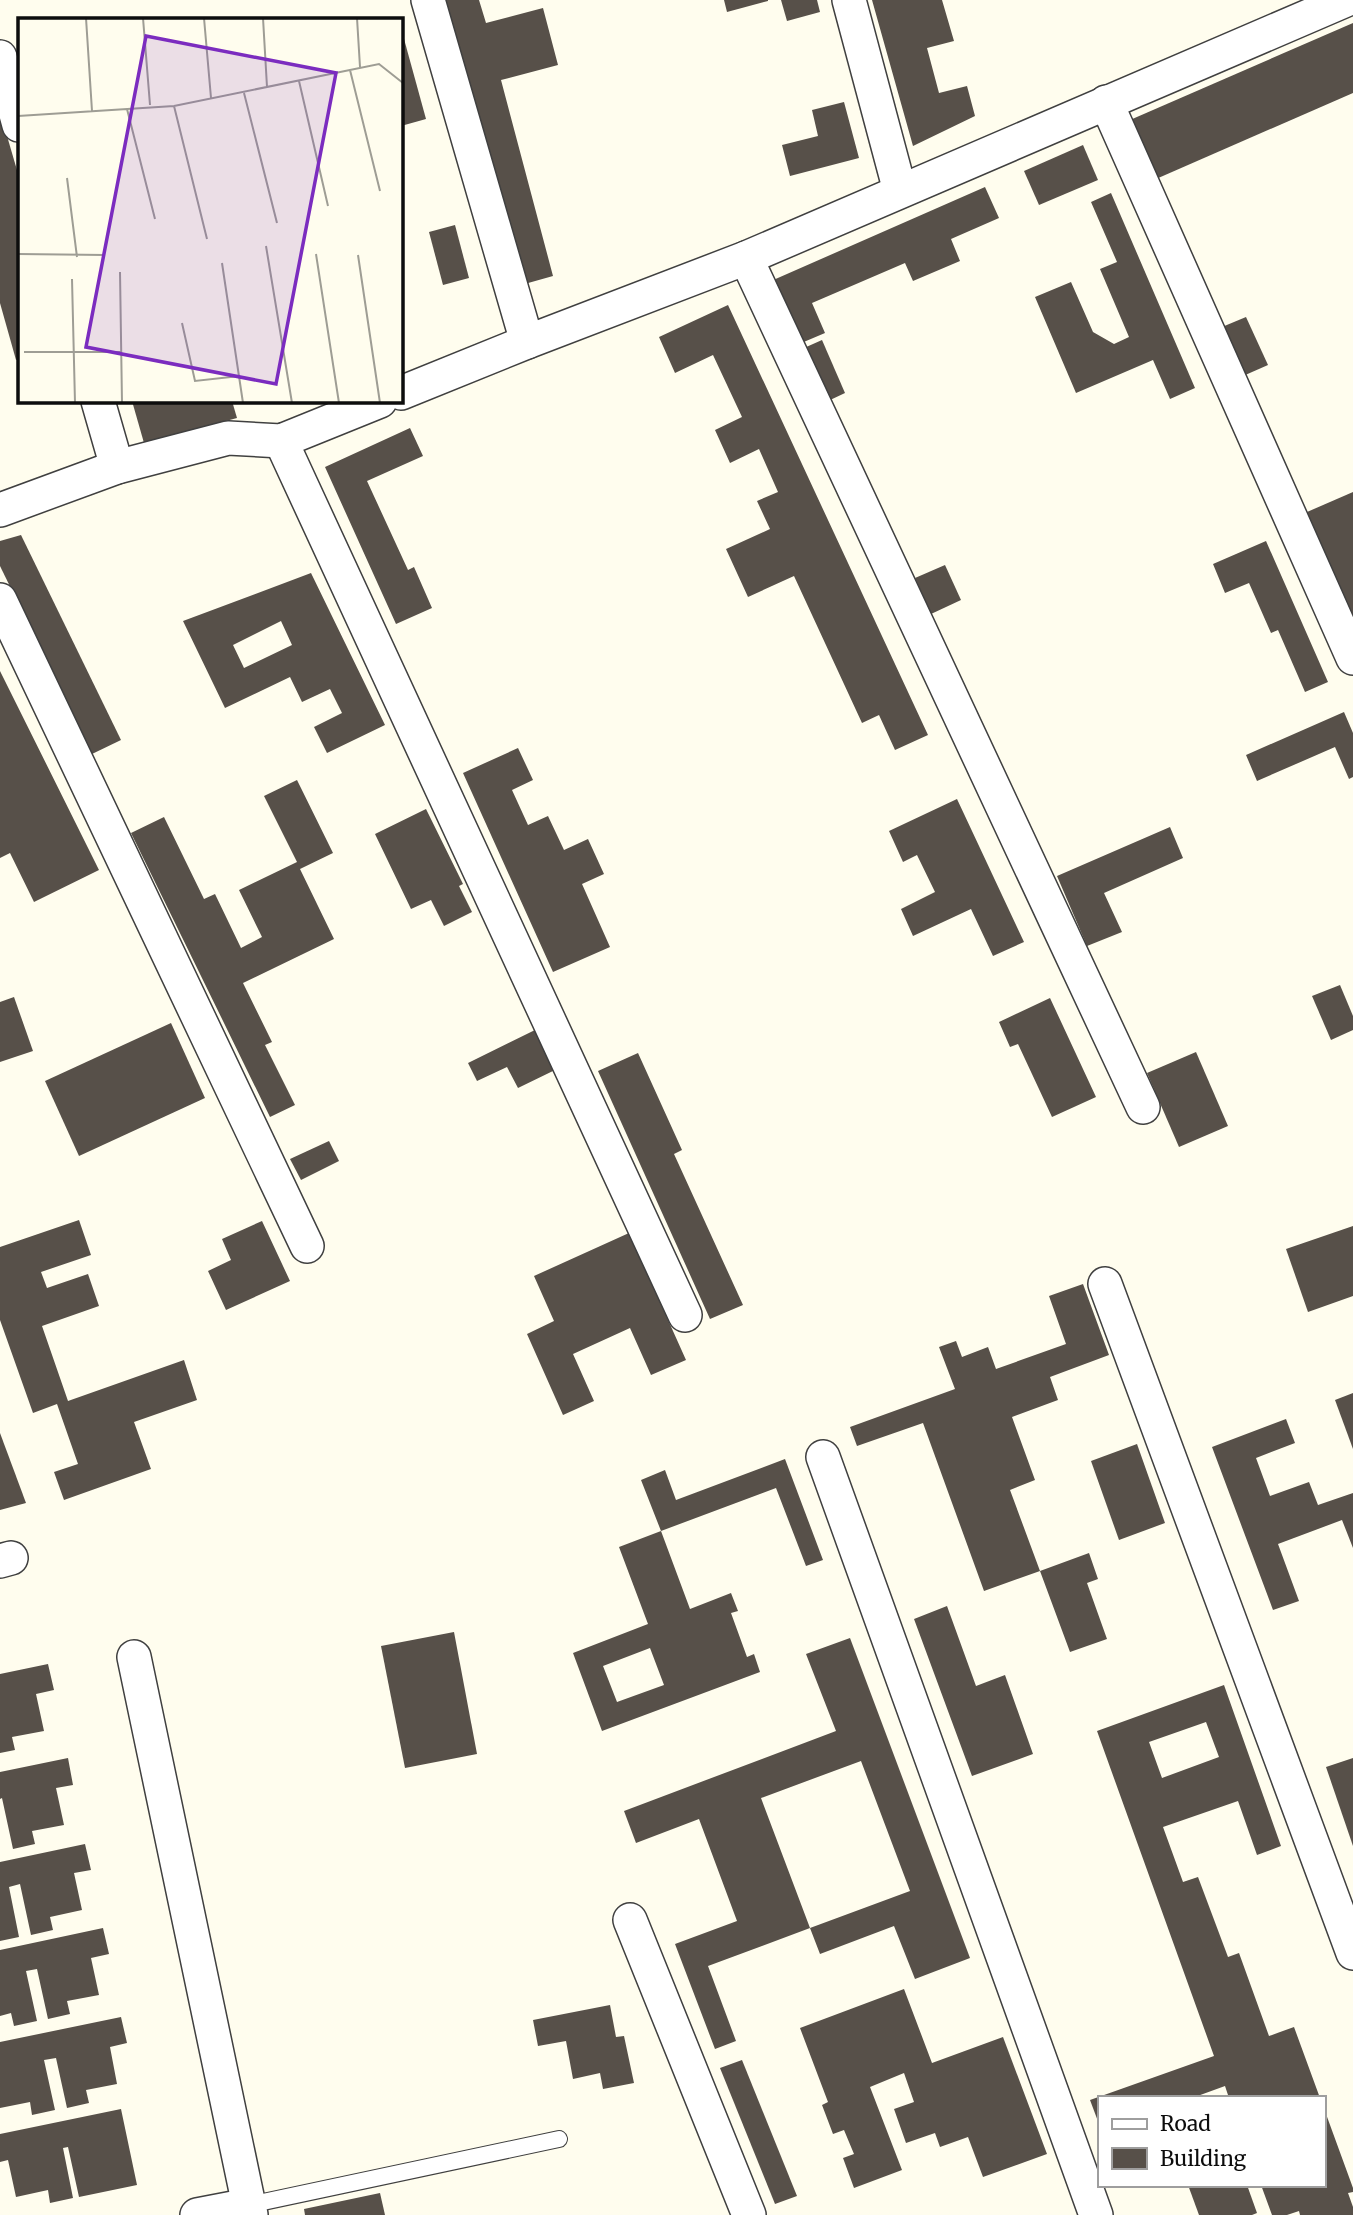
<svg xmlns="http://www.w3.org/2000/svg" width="1353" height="2215" font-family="Merriweather,serif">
<rect width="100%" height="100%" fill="#fffdee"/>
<g fill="#575049" fill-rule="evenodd">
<polygon points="445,0 479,0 486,23 543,8 558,65 501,80 553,276 521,285"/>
<polygon points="724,0 768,0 768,1 727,12"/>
<polygon points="781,0 817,0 820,12 787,21"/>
<polygon points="872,0 942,0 954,41 927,48 939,93 967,86 975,116 913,146"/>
<polygon points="1353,23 1353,93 1156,179 1130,120"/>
<polygon points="401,28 426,119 401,126"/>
<polygon points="844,102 859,158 790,176 782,145 818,136 812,110"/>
<polygon points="0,112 19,177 19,359 16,360 0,303"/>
<polygon points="1083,145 1098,180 1039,205 1024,171"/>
<polygon points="985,187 999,218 951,239 960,261 913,281 905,263 812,303 825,333 799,344 771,281"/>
<polygon points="1111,193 1195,388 1170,399 1153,360 1076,393 1035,297 1071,282 1093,332 1114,344 1129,337 1100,269 1117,262 1091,202"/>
<polygon points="455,225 469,278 443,285 429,232"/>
<polygon points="728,305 928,735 895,750 879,715 862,723 794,576 748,597 726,549 770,529 757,501 778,492 759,449 730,463 715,430 742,417 713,355 675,373 659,337"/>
<polygon points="1246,317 1268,365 1243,376 1222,327"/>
<polygon points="822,340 845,393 828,401 804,348"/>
<polygon points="132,401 232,401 237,418 144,443"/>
<polygon points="410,428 423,456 367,481 408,570 414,567 432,608 396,624 325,467"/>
<polygon points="1353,492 1353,617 1307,512"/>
<polygon points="21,535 121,740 92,754 0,566 0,541"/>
<polygon points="1266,541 1328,682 1305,692 1278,630 1271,633 1249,583 1225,593 1213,564"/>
<polygon points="945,565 961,600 931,614 915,578"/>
<path d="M 311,573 L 385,725 L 327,753 L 314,727 L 342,713 L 330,689 L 302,702 L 290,677 L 225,708 L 183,621 ZM 281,621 L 292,645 L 244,668 L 233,645 Z"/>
<polygon points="0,671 99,870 34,902 10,853 0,858"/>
<polygon points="1344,712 1353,733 1353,777 1349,779 1335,747 1257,781 1246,755"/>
<polygon points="518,748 533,780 512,790 528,825 548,816 564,850 588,839 604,874 582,884 610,947 553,972 463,773"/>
<polygon points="297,780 333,853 300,869 334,939 243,983 272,1042 265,1045 295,1105 270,1117 131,833 164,817 204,899 215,894 241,948 262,937 239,890 297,862 264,796"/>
<polygon points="957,799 1024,942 993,956 971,909 913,936 901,909 935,892 917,855 903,862 889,831"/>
<polygon points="426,809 463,884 459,886 472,912 444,926 431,900 411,909 375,834"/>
<polygon points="1170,827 1183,858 1104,893 1122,932 1087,946 1057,876"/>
<polygon points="1340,985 1353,1016 1353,1030 1331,1040 1312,996"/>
<polygon points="14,997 33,1051 0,1062 0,1002"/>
<polygon points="1050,998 1096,1097 1052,1117 1018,1044 1010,1047 999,1022"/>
<polygon points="171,1023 205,1098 79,1156 45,1081"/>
<polygon points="535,1030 555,1070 518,1088 507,1067 477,1081 468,1063"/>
<polygon points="1196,1052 1228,1126 1179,1147 1147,1073"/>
<polygon points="638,1053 682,1150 674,1154 743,1305 710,1319 598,1071"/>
<polygon points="329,1141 339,1161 301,1180 290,1159"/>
<polygon points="79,1220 91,1255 41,1272 47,1288 88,1274 99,1306 42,1326 68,1401 184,1360 197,1400 134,1422 151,1469 64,1500 54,1472 78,1464 57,1404 33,1413 0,1320 0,1247"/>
<polygon points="262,1221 290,1281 226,1310 208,1271 231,1260 222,1239"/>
<polygon points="1353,1226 1353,1296 1308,1312 1286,1249"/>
<polygon points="629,1233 686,1360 651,1375 630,1328 573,1354 594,1401 563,1415 527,1334 554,1321 534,1276"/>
<polygon points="1083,1284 1109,1355 1050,1377 1058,1400 1012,1417 1035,1480 1010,1490 1040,1571 984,1591 923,1423 857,1446 850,1427 955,1389 939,1347 956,1341 962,1357 988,1347 996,1369 1066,1344 1049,1296"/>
<polygon points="1353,1393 1353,1449 1335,1400"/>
<polygon points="1286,1419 1295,1443 1256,1458 1270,1496 1309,1482 1318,1505 1353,1493 1353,1548 1342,1520 1278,1544 1299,1601 1273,1610 1212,1447"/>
<polygon points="0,1433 26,1503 0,1510"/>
<polygon points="1137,1444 1165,1523 1119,1540 1091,1461"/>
<polygon points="785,1459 823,1560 806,1566 776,1488 661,1531 641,1480 665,1470 676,1500"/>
<path d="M 661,1531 L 690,1609 L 731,1593 L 738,1611 L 731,1613 L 747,1657 L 754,1654 L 760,1672 L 602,1731 L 573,1653 L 648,1624 L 619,1547 ZM 650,1648 L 664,1685 L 617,1702 L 603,1666 Z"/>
<polygon points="1089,1553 1098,1579 1087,1583 1107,1639 1070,1652 1040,1571"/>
<polygon points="947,1606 976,1686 1005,1675 1033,1754 972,1776 914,1619"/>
<polygon points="454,1632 477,1754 405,1768 381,1646"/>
<path d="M 850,1638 L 970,1958 L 915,1979 L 894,1926 L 820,1954 L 810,1928 L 708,1966 L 736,2041 L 715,2049 L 675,1944 L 737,1921 L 699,1819 L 636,1843 L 624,1811 L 836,1731 L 806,1654 ZM 861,1761 L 910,1891 L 810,1928 L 761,1798 Z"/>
<polygon points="48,1664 54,1690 36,1694 44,1731 12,1737 15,1750 0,1753 0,1674"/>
<path d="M 1224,1685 L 1281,1846 L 1257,1855 L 1238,1801 L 1163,1827 L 1183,1882 L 1198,1877 L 1228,1957 L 1239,1953 L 1269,2036 L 1294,2027 L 1320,2098 L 1229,2098 L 1225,2086 L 1192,2098 L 1099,2098 L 1099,2124 L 1090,2100 L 1214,2056 L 1097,1731 ZM 1206,1722 L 1219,1757 L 1162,1778 L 1149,1742 Z"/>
<polygon points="68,1758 73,1785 56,1788 64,1825 32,1831 35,1844 13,1849 2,1798 0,1799 0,1772"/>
<polygon points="1353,1758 1353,1846 1326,1767"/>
<polygon points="85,1844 91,1870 74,1873 82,1910 50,1917 53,1930 31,1935 20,1884 9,1887 19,1937 0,1941 0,1862"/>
<polygon points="103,1928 109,1954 91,1958 99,1995 67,2001 70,2014 48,2019 37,1969 26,1971 37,2021 14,2026 11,2013 0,2016 0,1950"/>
<polygon points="904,1989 932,2063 1003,2037 1047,2154 983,2177 968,2137 940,2147 935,2133 906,2143 894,2109 914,2102 904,2073 870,2087 902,2170 854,2188 843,2158 854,2154 844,2130 833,2134 822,2105 828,2102 800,2028"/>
<polygon points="610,2005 616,2037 624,2036 634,2083 603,2089 600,2073 573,2079 566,2041 538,2046 533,2020"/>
<polygon points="121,2017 127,2043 110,2047 117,2084 86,2090 89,2103 67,2108 56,2058 44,2060 55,2110 32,2115 30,2102 0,2108 0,2042"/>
<polygon points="742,2060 797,2196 775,2204 720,2068"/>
<polygon points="121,2109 137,2185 79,2197 68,2147 63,2148 73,2198 50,2203 48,2190 16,2197 8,2160 0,2162 0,2134"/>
<polygon points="1326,2114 1353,2188 1353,2192 1348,2193 1353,2207 1353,2215 1300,2215 1299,2211 1287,2215 1272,2215 1261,2185 1323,2185 1323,2115"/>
<polygon points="1188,2185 1247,2185 1257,2213 1252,2215 1199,2215"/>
<polygon points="380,2193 385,2215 305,2215 304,2209"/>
</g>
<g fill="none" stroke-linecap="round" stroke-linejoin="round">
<defs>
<polyline id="lane" points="249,2205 559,2139"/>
<g id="street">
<polyline points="428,0 527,342"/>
<polyline points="849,0 900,191"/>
<polyline points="0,57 19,125"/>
<polyline points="1106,102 1353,658"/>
<polyline points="746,258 1143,1107"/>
<polyline points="401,393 527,342 746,258 1346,0"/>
<polyline points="98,401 117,467"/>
<polyline points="281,441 685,1315"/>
<polyline points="0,510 117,467 228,438 281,441 380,401"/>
<polyline points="0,600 307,1246"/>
<polyline points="1105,1284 1353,1953"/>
<polyline points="823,1457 1096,2215"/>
<polyline points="0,1561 11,1558"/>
<polyline points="134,1657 251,2215"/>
<polyline points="630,1920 749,2215"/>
<polyline points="197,2215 249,2205"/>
</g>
</defs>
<use href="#lane" stroke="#404040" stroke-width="18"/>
<use href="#street" stroke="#404040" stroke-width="36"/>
<use href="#lane" stroke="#fff" stroke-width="16"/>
<use href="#street" stroke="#fff" stroke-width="33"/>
</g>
<g transform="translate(18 18)">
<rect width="385" height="385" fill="#fffdee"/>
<path fill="none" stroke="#9e9d94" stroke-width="2" d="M 68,0 L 74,93M 125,0 L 132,87M 186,0 L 193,80M 245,0 L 249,69M 339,0 L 342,49M 332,52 L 362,173M 281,63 L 310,188M 226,75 L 259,205M 156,88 L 189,221M 109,91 L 137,201M 0,98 L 156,88 L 361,46 L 385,65M 49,160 L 59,239M 248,228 L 274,385M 0,236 L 87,237M 298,236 L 321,385M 340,237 L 362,385M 204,245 L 225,385M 102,254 L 104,385M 54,261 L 57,385M 164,305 L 177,363 L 222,358M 6,334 L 103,334"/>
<path fill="#7b2cbf" fill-opacity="0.15" stroke="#7b2cbf" stroke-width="3.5" d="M 128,18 L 318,55 L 258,366 L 68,329 Z"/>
<rect width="385" height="385" fill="none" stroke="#0d0d0d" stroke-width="3.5"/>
</g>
<rect x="1098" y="2096" width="228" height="91" fill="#ffffff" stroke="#9e9e9e" stroke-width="2"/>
<rect x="1112" y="2119" width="35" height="10" fill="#ffffff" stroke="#9e9e9e" stroke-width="2"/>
<text x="1160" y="2131" font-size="21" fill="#0d0d0d">Road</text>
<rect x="1112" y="2148" width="35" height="21" fill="#575049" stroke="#9e9e9e" stroke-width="2"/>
<text x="1160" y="2166" font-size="21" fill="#0d0d0d">Building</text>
</svg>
